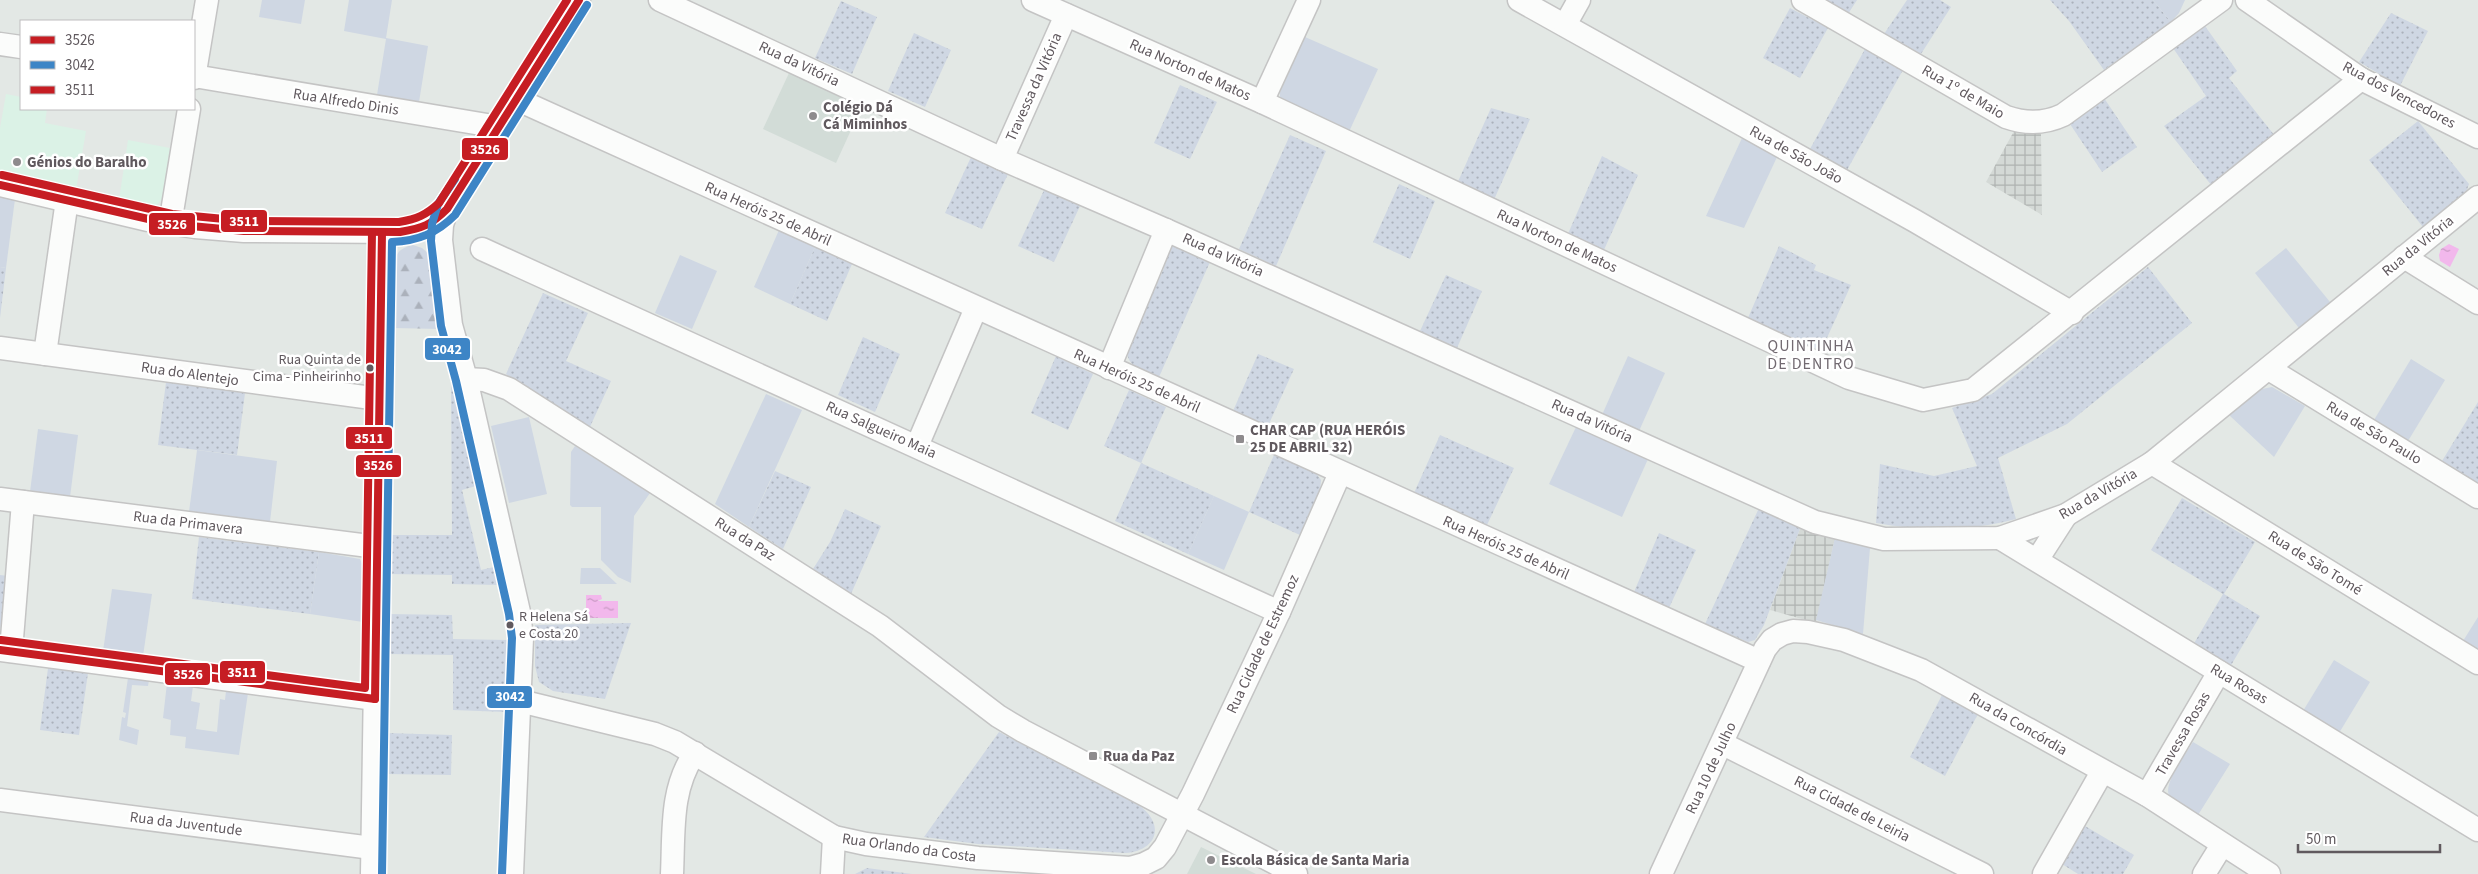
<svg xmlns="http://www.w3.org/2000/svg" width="2478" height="874" font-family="'Source Sans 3',sans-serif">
<defs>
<pattern id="industrial-grid" width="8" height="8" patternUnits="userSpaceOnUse" patternTransform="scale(1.25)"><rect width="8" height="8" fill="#d4d9d6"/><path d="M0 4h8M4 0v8" fill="none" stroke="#afb3b1"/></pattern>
<pattern id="grass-dots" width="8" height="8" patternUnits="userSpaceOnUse" patternTransform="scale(1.25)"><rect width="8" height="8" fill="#cfd7e3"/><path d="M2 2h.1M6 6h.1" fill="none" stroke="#abb1bb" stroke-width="1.8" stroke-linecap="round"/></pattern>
<pattern id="forest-firs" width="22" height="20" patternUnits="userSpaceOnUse" patternTransform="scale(1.25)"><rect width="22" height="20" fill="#cfd7e3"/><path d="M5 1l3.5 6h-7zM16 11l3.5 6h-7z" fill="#abb1bb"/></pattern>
<pattern id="water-ripples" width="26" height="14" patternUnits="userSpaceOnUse" patternTransform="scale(1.25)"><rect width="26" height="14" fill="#f2b8ec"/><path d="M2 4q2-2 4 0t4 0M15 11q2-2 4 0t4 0" fill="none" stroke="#c799c2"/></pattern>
</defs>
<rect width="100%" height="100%" fill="#e3e8e5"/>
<g fill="#dbf2e6">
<polygon points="6,94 21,97 21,109 47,109 45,123 86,131 76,190 0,172 0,128"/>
<polygon points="128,140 170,148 162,199 157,205 147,207 119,200"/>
</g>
<g fill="url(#industrial-grid)">
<polygon points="2014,131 2041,134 2042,215 1986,182"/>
<polygon points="1801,526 1835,538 1816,623 1770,610"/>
</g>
<g fill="#d2dcd7">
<polygon points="789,73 862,106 836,163 763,129"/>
<polygon points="1201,847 1256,874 1187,874"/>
</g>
<g fill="url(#grass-dots)">
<polygon points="1824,0 1857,0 1848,14"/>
<polygon points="1907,0 1940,0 1951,7 1921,54 1884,34"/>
<polygon points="2050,0 2153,0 2171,22 2104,70 2069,21"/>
<polygon points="841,1 877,17 852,74 815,58"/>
<polygon points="1790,8 1828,28 1800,78 1763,58"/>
<polygon points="2391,13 2428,31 2400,86 2359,62"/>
<polygon points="2205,26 2237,71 2229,78 2275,136 2212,186 2164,126 2206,96 2173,48"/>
<polygon points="914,33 951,50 925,107 888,91"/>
<polygon points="1865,49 1903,70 1847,170 1810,149"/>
<polygon points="1180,85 1217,102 1190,159 1154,143"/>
<polygon points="2104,98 2137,147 2102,172 2070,124"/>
<polygon points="1491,108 1530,119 1493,202 1456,186"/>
<polygon points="2418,121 2469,184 2466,192 2423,227 2369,160"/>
<polygon points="1290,135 1326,151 1276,266 1239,249"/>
<polygon points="972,155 1009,172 982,229 945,213"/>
<polygon points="1602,156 1638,175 1603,252 1567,236"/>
<polygon points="1399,184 1435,201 1410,259 1373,242"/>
<polygon points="1045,188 1081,204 1054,262 1018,246"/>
<path d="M 1170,245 L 1210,262 L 1159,377 C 1146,372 1127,368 1127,351 L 1164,268 L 1165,255 Z"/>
<polygon points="1779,246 1816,265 1814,270 1851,285 1821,351 1748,318"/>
<polygon points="815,247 852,264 827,321 790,304"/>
<polygon points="0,267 6,268 0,318"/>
<path d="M 2148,267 L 2192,323 L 2067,424 L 1998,458 L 2016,519 C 1972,531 1921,531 1876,523 L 1880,464 L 1934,476 L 1977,466 L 1952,408 L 1992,394 Z"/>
<polygon points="1446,275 1482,291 1457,348 1420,331"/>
<polygon points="543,293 588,313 566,361 611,381 589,429 506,374"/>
<polygon points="863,337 900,354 875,412 838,395"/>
<polygon points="1258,354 1294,369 1268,426 1233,411"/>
<polygon points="1056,356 1093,374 1068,430 1031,413"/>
<polygon points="451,375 476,486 462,490 481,570 494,567 498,585 452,584 452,575 388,574 388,535 452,535"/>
<polygon points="166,382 245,393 237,455 158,445"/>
<polygon points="1129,390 1166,407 1141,463 1214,496 1188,554 1115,521 1141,463 1104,446"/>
<polygon points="2478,402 2478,483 2442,461"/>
<polygon points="1440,435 1514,468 1486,527 1414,493"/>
<polygon points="1274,455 1315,472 1321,480 1320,491 1300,535 1249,512"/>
<polygon points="775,471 811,487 783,549 749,527"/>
<polygon points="2182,498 2255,542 2224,594 2260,616 2230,667 2193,645 2223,594 2151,550"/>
<polygon points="1759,508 1801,526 1764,625 1755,640 1748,642 1705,624"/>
<polygon points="845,509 881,526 851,594 813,569 830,542"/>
<polygon points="1659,533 1696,550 1669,608 1634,592"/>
<polygon points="199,537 319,552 310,614 192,599"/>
<polygon points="0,575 8,576 0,630"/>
<polygon points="387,614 452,615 453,639 508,640 505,712 453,710 453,655 387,654"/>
<polygon points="631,623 605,699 553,691 539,682 535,666 535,625"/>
<polygon points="48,668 88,673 79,735 40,730"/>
<polygon points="1942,695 1978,714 1945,776 1910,757"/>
<path d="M 999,732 L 1140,806 C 1166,826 1156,851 1125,853 L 978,844 L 924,837 Z"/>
<polygon points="386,733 452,735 451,775 385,774"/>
<polygon points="2085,826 2134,855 2123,874 2078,874 2062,864"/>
<polygon points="867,868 912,874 855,874"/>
</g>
<path fill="url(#forest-firs)" d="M 413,245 L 422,248 L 429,254 L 441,329 L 392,328 L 394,261 C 398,250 402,248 413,245 Z"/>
<g fill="#cfd7e3">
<polygon points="262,0 305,0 301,24 259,17"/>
<polygon points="349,0 392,0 386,38 428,46 419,102 377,95 386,39 344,31"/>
<polygon points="2153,0 2185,0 2179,13 2171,22"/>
<polygon points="1305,37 1378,69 1347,136 1280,102 1280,92"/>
<polygon points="1742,138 1777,157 1744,228 1706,216"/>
<polygon points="0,196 15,199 6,268 0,267"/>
<polygon points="779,230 815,247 790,304 754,287"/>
<polygon points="2286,248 2330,302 2299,328 2255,273"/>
<polygon points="680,255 717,271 692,329 655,313"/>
<polygon points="1628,356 1665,373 1639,431 1602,415"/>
<polygon points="2411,359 2445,380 2408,441 2374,420"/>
<polygon points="2272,387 2305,406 2274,457 2229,415 2262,389"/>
<polygon points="766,394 802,410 749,527 715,504"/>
<polygon points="529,417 547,494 509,503 491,426"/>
<polygon points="1576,427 1648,459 1622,517 1549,484"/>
<polygon points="38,429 78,435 70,497 30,492"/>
<polygon points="575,446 650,493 634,516 631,583 618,577 601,560 601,507 572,507 570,505 571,452"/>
<polygon points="197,450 277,461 270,522 189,512"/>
<polygon points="1214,496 1249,512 1224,570 1188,554"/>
<polygon points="1835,538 1870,548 1863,634 1816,620"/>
<polygon points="319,552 360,559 365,571 363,622 310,614"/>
<polygon points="581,568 600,568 617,584 580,584"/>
<polygon points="112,589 152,594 143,656 103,651"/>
<polygon points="2478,617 2478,650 2463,641"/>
<polygon points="2334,660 2370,682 2339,733 2303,711"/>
<polygon points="128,678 149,680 148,686 132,685 127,726 139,730 137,745 119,740 122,717 125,718 126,713 123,712"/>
<polygon points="167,683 193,686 191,701 200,703 196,729 217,732 220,699 225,700 226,691 248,693 239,755 185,748 186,737 170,735 171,720 163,718"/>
<path d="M 2193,742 L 2230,764 L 2198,815 C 2190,810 2174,803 2169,795 C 2163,784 2187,752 2193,742 Z"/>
</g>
<g fill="url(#water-ripples)">
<polygon points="2449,244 2459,249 2450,267 2440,261 2439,255 2441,249"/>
<polygon points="586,595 601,595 602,599 598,601 618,601 618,618 586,618"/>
</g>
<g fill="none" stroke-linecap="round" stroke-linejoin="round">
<defs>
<g id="minor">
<polyline points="660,0 1002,159 1166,230 1815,522 1884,539 2000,538 2066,515 2152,463 2478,197"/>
<polyline points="1033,0 1262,102 1849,378 1923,400 1973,390 2361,79"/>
<polyline points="1519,0 1915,221 2072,313"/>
<path d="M 1803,0 L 2006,117 C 2026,124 2044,124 2063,115 L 2221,0"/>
<polyline points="2247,0 2361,79 2478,137"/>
<polyline points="1565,25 1579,0"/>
<polyline points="0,44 21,47"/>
<polyline points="194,76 499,127"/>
<polyline points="194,78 207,0"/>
<polyline points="516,99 1759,661"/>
<polyline points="1262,102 1309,0"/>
<polyline points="1002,159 1066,15"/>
<path d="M 0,185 L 148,220 L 195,227 L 244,231 L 400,232 C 421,229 432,224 447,209"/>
<polyline points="170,224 189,109"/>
<polyline points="482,249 1279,612"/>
<polyline points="2404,257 2478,303"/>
<polyline points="0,348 379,399"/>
<polyline points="45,354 67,200"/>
<polyline points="1109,368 1166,230"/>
<polyline points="2269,369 2478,497"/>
<polyline points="466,379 484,380 509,389 880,626 998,716 1023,731 1296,874"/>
<polyline points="917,446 976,308"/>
<polyline points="2152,463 2478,663"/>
<polyline points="0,499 377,547"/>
<polyline points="2000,538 2478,830"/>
<polyline points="2037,560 2066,515"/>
<polyline points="0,650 375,699"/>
<polyline points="11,651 23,502"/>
<polyline points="520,701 655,734 675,742 834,837 866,844 978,858 1130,868 1144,864 1156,858 1165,847 1193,794 1279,612 1340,473"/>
<polyline points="1723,744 1982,874"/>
<polyline points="2147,795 2219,672"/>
<polyline points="0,800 372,848"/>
<polyline points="372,874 382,232"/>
<polyline points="512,874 522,638 519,612 466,379 451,325 441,240 442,225 447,209 579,0"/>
<path d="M 672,874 C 674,832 670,788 695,753"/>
<polyline points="832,874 834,837"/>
<polyline points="1661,874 1765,649 1772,640 1782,634 1793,631 1808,632 1844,640 1921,670 2147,795 2269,874"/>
<polyline points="2044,874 2102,772"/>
<polyline points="2204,874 2222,845"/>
</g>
</defs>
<use href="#minor" stroke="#c4c4c4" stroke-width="25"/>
<use href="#minor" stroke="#fbfcfb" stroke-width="22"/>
<defs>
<g id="bus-1">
<path d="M 0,185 L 170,224 L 244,231 L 400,232 C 423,228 431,225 447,209 L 579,0"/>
<polyline points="0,650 375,699"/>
<polyline points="375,699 382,232"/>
</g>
<g id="bus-2">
<polyline points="455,179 438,204 432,224 431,241 441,326 456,381 509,614 512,638 502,874"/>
<path d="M 382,874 L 392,242 C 418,241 437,233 455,215 L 587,5"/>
</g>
<g id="bus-3">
<path d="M 2,175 L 172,214 L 245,221 L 399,222 C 417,219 426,215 439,203 L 567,0"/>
<polyline points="1,640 365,688 372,232"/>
</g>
</defs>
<use href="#bus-1" stroke="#fff" stroke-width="11"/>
<use href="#bus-2" stroke="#fff" stroke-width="11"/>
<use href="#bus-3" stroke="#fff" stroke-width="11"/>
<use href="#bus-1" stroke="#c61d23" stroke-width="8"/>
<use href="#bus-2" stroke="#3d85c6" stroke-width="8"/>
<use href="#bus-3" stroke="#c61d23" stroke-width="8"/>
</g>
<g fill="#8e8b8d" stroke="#fff" stroke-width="2">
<circle cx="813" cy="116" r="5"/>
<circle cx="17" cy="162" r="5"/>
<rect x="1235" y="434" width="10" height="10" rx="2.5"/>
<rect x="1088" y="751" width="10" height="10" rx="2.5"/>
<circle cx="1211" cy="860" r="5"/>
</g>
<g fill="#60595e" stroke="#fff" stroke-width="2">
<circle cx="370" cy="368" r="4.5"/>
<circle cx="510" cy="625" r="4.5"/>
</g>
<g text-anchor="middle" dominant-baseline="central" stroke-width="5" stroke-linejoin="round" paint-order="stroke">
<g font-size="14" fill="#60595e" stroke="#fff" text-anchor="end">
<text x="361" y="360">Rua Quinta de<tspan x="361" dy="17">Cima - Pinheirinho</tspan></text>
<text x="519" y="617" text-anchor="start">R Helena Sá<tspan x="519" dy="17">e Costa 20</tspan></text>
</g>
<g font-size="15" fill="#60595e" stroke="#fff">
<text transform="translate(799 64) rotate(25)">Rua da Vitória</text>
<text transform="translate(1190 70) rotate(24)">Rua Norton de Matos</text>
<text transform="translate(1034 87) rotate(-66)">Travessa da Vitória</text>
<text transform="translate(1963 92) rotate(30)">Rua 1º de Maio</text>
<text transform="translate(2399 95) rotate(28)">Rua dos Vencedores</text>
<text transform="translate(346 102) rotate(9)">Rua Alfredo Dinis</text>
<text transform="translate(1796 155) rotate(29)">Rua de São João</text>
<text transform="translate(768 214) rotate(24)">Rua Heróis 25 de Abril</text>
<text transform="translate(1557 241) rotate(25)">Rua Norton de Matos</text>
<text transform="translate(2418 246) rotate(-39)">Rua da Vitória</text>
<text transform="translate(1223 255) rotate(24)">Rua da Vitória</text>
<text transform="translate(190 374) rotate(8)">Rua do Alentejo</text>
<text transform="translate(1137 381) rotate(24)">Rua Heróis 25 de Abril</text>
<text transform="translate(1592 421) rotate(24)">Rua da Vitória</text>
<text transform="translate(881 430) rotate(24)">Rua Salgueiro Maia</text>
<text transform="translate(2374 433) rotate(31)">Rua de São Paulo</text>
<text transform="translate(2098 494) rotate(-30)">Rua da Vitória</text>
<text transform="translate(188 523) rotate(7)">Rua da Primavera</text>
<text transform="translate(745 539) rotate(32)">Rua da Paz</text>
<text transform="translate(1506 548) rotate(24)">Rua Heróis 25 de Abril</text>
<text transform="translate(2315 563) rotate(32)">Rua de São Tomé</text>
<text transform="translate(1263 644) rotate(-65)">Rua Cidade de Estremoz</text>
<text transform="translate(2239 684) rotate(31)">Rua Rosas</text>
<text transform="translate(2018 724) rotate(30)">Rua da Concórdia</text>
<text transform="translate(2183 734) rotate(-60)">Travessa Rosas</text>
<text transform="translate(1711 768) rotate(-65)">Rua 10 de Julho</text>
<text transform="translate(1852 809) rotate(27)">Rua Cidade de Leiria</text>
<text transform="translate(186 824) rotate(7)">Rua da Juventude</text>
<text transform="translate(909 848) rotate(8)">Rua Orlando da Costa</text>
</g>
<g font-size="15" font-weight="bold" fill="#60595e" stroke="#fff" text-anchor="start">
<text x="823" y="107">Colégio Dá<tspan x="823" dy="17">Cá Miminhos</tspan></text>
<text x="27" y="162">Génios do Baralho</text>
<text x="1250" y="430">CHAR CAP (RUA HERÓIS<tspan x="1250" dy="17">25 DE ABRIL 32)</tspan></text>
<text x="1103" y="756">Rua da Paz</text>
<text x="1221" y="860">Escola Básica de Santa Maria</text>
</g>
<g font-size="16" letter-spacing="1" fill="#726a71" stroke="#fff">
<text x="1811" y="346">QUINTINHA<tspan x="1811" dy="18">DE DENTRO</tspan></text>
</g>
</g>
<g stroke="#fff" stroke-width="2">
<rect x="461" y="137" width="48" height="24" rx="5" fill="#c61d23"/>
<rect x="220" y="209" width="48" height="24" rx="5" fill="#c61d23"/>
<rect x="148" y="212" width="48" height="24" rx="5" fill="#c61d23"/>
<rect x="424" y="337" width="47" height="24" rx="5" fill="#3d85c6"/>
<rect x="345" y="426" width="48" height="24" rx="5" fill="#c61d23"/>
<rect x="355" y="454" width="47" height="24" rx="5" fill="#c61d23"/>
<rect x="219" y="660" width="47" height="24" rx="5" fill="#c61d23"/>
<rect x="164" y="662" width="47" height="24" rx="5" fill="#c61d23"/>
<rect x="486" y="685" width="47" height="24" rx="5" fill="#3d85c6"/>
</g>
<g font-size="14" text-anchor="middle" font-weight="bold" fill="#fff">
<text x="485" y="154">3526</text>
<text x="244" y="226">3511</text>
<text x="172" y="229">3526</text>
<text x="447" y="354">3042</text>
<text x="369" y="443">3511</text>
<text x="378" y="470">3526</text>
<text x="242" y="677">3511</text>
<text x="188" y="679">3526</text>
<text x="510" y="701">3042</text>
</g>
<rect x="20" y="20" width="175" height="90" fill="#ffffff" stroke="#bfbdbf"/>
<rect x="30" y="36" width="25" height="8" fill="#c61d23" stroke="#bfbdbf"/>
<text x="65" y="45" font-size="15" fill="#60595e">3526</text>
<rect x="30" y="61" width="25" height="8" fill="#3d85c6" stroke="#bfbdbf"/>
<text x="65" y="70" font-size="15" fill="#60595e">3042</text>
<rect x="30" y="86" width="25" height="8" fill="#c61d23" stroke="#bfbdbf"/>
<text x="65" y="95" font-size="15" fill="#60595e">3511</text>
<path d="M2298 844v8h142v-8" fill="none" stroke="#60595e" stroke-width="2.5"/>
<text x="2306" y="844" font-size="15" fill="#60595e" stroke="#ffffff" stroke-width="4" paint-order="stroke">50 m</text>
</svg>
